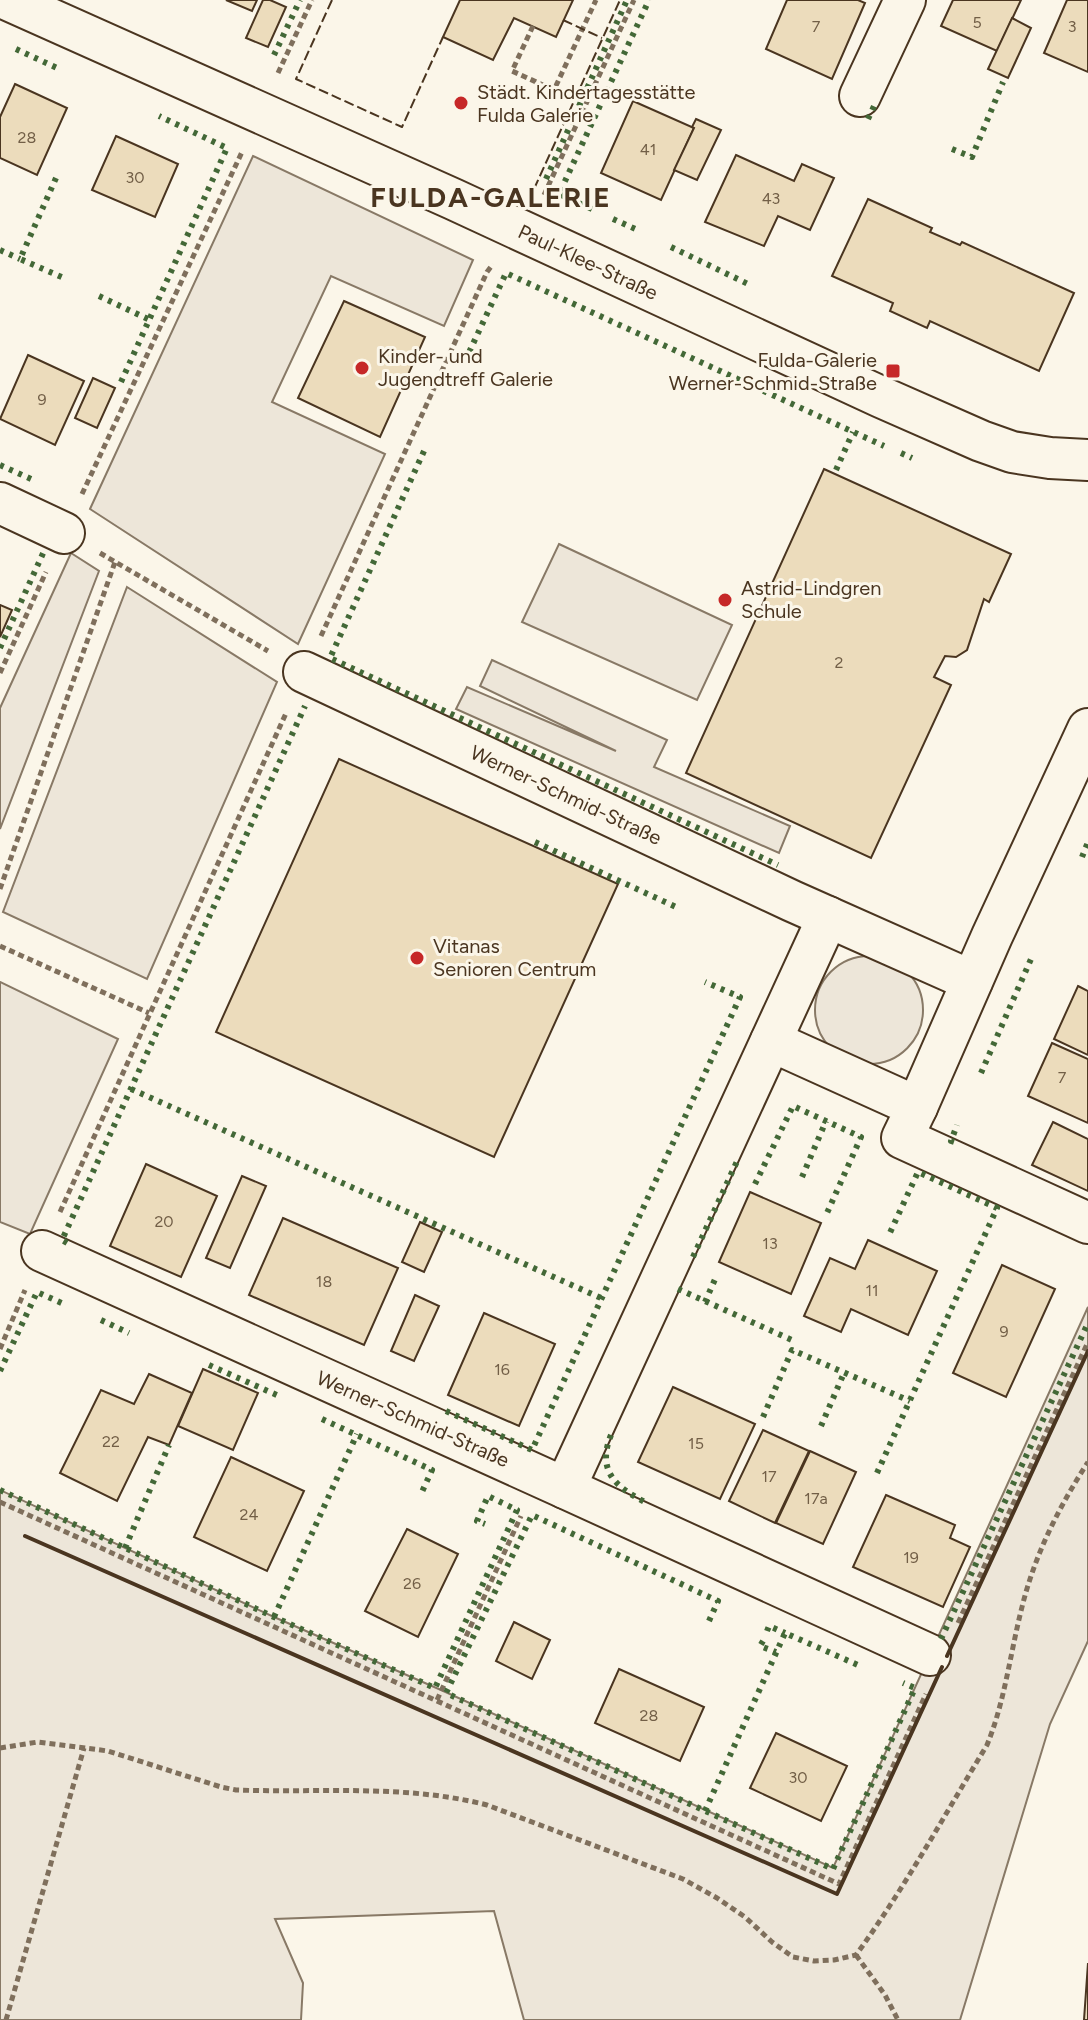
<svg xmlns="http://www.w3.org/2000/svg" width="1088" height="2020" font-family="Figtree,sans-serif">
<rect width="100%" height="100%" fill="#fbf6e9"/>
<g fill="#ede6d9" stroke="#887966" stroke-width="2">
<polygon points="253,156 473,260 444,326 331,276 272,402 385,454 298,644 90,509"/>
<polygon points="559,544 732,625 697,700 522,622"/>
<polygon points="71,553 99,571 0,829 0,708"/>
<polygon points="127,587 277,682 147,979 3,912"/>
<polygon points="492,660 667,740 654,767 790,826 779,853 456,709 467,687 616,751 480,686"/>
<circle cx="869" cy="1010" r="54"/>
<polygon points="0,982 118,1039 30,1234 0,1222"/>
<polygon points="1088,1307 1088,1641 1050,1724 960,2020 524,2020 494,1911 275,1919 303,1983 301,2020 0,2020 0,1490 274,1617 441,1690 833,1868"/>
</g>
<g fill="#ecdcbc" stroke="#4a3520" stroke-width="2">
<polygon points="226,0 257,0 252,11"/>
<polygon points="263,0 270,0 286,7 268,47 246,38"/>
<polygon points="460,0 573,0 556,37 514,18 493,60 443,37"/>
<polygon points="787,0 858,0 865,3 832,79 766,49"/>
<polygon points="953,0 1021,0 997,51 941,26"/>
<polygon points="1067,0 1088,0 1088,72 1044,53"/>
<polygon points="1012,18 1031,28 1008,78 988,69"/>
<polygon points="15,84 67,108 37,175 0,158 0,117"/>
<polygon points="633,101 694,128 661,200 601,173"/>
<polygon points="696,119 721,130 697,180 674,170 694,128 692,127"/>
<polygon points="116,136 178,164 155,217 92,190"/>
<polygon points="736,155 794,181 802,164 834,178 810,230 778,216 764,246 705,222"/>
<polygon points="868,199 932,228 930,232 960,245 962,242 1074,293 1039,371 930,321 927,328 890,311 893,303 832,276"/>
<polygon points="344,301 425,337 380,437 298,398"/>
<polygon points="28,355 84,381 55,445 0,419"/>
<polygon points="93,378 115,388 97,428 75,418"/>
<polygon points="824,469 1011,554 989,602 984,599 967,650 956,657 945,656 934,677 951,685 871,858 686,773"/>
<polygon points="0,605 12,610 0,637"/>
<polygon points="339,759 618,884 494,1157 216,1032"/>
<polygon points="1078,986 1088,991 1088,1055 1054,1039"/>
<polygon points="1052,1043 1088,1059 1088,1123 1028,1096"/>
<polygon points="1053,1122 1088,1139 1088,1191 1032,1165"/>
<polygon points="146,1164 217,1196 181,1277 110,1246"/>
<polygon points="242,1176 266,1186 230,1268 206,1258"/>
<polygon points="750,1192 821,1223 791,1294 719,1262"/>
<polygon points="283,1218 398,1268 364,1345 249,1295"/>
<polygon points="420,1222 442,1232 424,1272 402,1262"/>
<polygon points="868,1240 937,1271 908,1335 851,1309 841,1332 804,1316 830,1258 855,1269"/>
<polygon points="1002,1265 1055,1289 1006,1397 953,1373"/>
<polygon points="415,1295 439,1306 414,1361 391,1351"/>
<polygon points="484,1313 555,1344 519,1426 448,1395"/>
<polygon points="203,1369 258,1393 233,1450 178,1426"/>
<polygon points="149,1374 192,1393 169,1445 148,1437 117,1501 60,1473 101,1390 134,1404"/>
<polygon points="673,1387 755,1424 720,1499 638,1462"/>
<polygon points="763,1430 809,1451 775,1523 729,1501"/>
<polygon points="810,1451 856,1472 823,1544 776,1523"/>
<polygon points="231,1457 304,1491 267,1571 194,1537"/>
<polygon points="886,1495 955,1525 950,1538 970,1547 943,1607 853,1567"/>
<polygon points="407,1529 458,1554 418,1637 365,1611"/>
<polygon points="514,1622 550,1640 532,1679 496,1661"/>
<polygon points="619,1669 704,1707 680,1761 595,1723"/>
<polygon points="776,1733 847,1766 821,1821 750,1788"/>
<polygon points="1088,1963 1088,2020 1084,2020"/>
</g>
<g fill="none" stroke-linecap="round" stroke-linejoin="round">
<defs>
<g id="minor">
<polyline points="8,0 453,199 881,397 981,441 1012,452 1050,458 1088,460"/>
<polyline points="860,96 905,0"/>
<polyline points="0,503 64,533"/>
<polyline points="304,672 792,901 972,981"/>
<polyline points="828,917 565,1488 930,1655"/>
<polyline points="771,1041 917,1107 902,1138 1088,1223"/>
<polyline points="917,1107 992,936 1088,729"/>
<polyline points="42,1251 565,1488"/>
</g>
</defs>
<use href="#minor" stroke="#4a3520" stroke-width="44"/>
<g stroke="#7f6f5c" stroke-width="5" stroke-dasharray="6 4" stroke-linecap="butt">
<polyline points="533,26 512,71 554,90 596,0"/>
<polyline points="278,73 312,0"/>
<polyline points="544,195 634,0"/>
<polyline points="82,494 242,152"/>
<polyline points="100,553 268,651"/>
<polyline points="321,636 487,272 493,264"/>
<polyline points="0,673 46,572"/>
<polyline points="0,889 115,562"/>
<polyline points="0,946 149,1013"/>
<polyline points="60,1212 287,711"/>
<polyline points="0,1349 25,1290"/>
<polyline points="0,1502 839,1884 926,1694"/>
<polyline points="958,1623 1088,1342"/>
<polyline points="437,1700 521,1516"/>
<path d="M 0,1748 L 38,1742 L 108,1751 L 221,1787 L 236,1790 C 320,1793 405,1784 487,1805 L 683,1879 L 717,1898 L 745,1917 L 772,1942 L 793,1957 L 814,1961 L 834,1960 L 856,1955 C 904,1889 944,1816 987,1745 C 1005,1701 1010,1654 1022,1607 C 1035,1554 1059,1507 1088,1462"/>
<polyline points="856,1955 885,1995 898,2020"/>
<polyline points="6,2020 84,1748"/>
</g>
<use href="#minor" stroke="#fbf6e9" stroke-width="40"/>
<g stroke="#436837" stroke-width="6" stroke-dasharray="4 6" stroke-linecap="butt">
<polyline points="16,49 57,68"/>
<polyline points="274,55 300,0"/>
<polyline points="868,119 875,104"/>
<polyline points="952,149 972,157 1003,82"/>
<polyline points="56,178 20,259 64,278"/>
<polyline points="546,179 627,0"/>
<polyline points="592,209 559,194 649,0"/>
<polyline points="613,219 640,231"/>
<polyline points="671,247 748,284"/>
<polyline points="0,250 20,259"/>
<polyline points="99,296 150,320"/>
<polyline points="465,361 506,273 884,446"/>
<polyline points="121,382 227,148 159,116"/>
<polyline points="424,451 330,658 778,865"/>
<polyline points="901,453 912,458"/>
<polyline points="0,465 31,479"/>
<polyline points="836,470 853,432"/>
<polyline points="0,648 45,549"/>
<polyline points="535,842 676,907"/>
<polyline points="1082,857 1088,842"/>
<polyline points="981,1073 1031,959"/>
<polyline points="131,1089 601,1298"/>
<polyline points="954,1142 951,1141 957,1125"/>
<polyline points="802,1177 826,1121"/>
<polyline points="755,1184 793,1106 861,1137 827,1213"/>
<polyline points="67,1243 62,1240 305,706"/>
<polyline points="693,1257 739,1157"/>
<polyline points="678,1289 792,1340"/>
<polyline points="705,1302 716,1277"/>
<polyline points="101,1320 129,1333"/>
<polyline points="209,1365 279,1396"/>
<polyline points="0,1371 37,1292 66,1305"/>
<polyline points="446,1411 532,1450 740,997 705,982"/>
<polyline points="763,1417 792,1350 910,1401"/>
<polyline points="322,1419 432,1470 421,1494"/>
<polyline points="821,1426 844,1373"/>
<path d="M 611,1435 C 596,1472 617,1488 647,1503"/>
<polyline points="877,1473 997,1208 918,1172 888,1237"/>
<polyline points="0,1490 274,1617 435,1688 517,1510 488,1496 477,1521 485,1524"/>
<polyline points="125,1548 169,1445"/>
<polyline points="274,1617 357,1434"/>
<polyline points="709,1621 718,1601 532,1515 446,1693 833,1869 915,1688 903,1683"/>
<polyline points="767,1631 769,1626 785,1633"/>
<polyline points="941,1639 1088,1323"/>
<polyline points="763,1641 760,1646 776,1652"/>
<polyline points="705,1811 785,1633 858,1665"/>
</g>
<g stroke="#4a3520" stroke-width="2" stroke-dasharray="10 4" stroke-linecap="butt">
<polyline points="332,0 296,79 402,127 443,37"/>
<polyline points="563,20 602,38"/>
<polyline points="534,189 620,0"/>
</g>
<g stroke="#4a3520" stroke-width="4">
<polyline points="25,1536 837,1894 942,1667"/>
<polyline points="947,1656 1088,1351"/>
</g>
</g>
<g fill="#c62828" stroke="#fbf6e9" stroke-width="3">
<circle cx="461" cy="103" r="8"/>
<circle cx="362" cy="368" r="8"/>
<rect x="885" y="363" width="16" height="16" rx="4"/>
<circle cx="725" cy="600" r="8"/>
<circle cx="417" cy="958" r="8"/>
</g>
<g text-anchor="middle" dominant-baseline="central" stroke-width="6" stroke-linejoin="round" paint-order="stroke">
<g font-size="16" fill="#725f47">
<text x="977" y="22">5</text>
<text x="816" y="26">7</text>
<text x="1072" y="26">3</text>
<text x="27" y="137">28</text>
<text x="648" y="149">41</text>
<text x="135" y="177">30</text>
<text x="771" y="198">43</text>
<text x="42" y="399">9</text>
<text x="839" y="662">2</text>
<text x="1062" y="1077">7</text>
<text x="164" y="1221">20</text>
<text x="770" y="1243">13</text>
<text x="324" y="1281">18</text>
<text x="872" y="1290">11</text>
<text x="1004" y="1331">9</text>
<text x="502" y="1369">16</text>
<text x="111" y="1441">22</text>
<text x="696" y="1443">15</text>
<text x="769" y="1476">17</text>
<text x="816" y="1498">17a</text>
<text x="249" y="1514">24</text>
<text x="911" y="1557">19</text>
<text x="412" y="1583">26</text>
<text x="649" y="1715">28</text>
<text x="798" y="1777">30</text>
</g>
<g font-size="20" fill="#4a3520" stroke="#fbf6e9" text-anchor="start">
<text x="477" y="92">Städt. Kindertagesstätte<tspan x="477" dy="23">Fulda Galerie</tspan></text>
<text x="378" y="356">Kinder- und<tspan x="378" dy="23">Jugendtreff Galerie</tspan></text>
<text x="877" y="360" text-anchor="end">Fulda-Galerie<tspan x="877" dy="23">Werner-Schmid-Straße</tspan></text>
<text x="741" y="588">Astrid-Lindgren<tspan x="741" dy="23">Schule</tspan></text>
<text x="433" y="946">Vitanas<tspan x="433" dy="23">Senioren Centrum</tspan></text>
</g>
<g font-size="20" fill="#4a3520" stroke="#fbf6e9">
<text transform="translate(588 262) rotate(25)">Paul-Klee-Straße</text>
<text transform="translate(566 795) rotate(25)">Werner-Schmid-Straße</text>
<text transform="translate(413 1419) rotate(24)">Werner-Schmid-Straße</text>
</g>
<g font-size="28" font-weight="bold" letter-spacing="2" fill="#4a3520" stroke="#fbf6e9">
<text x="491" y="197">FULDA-GALERIE</text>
</g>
</g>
</svg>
